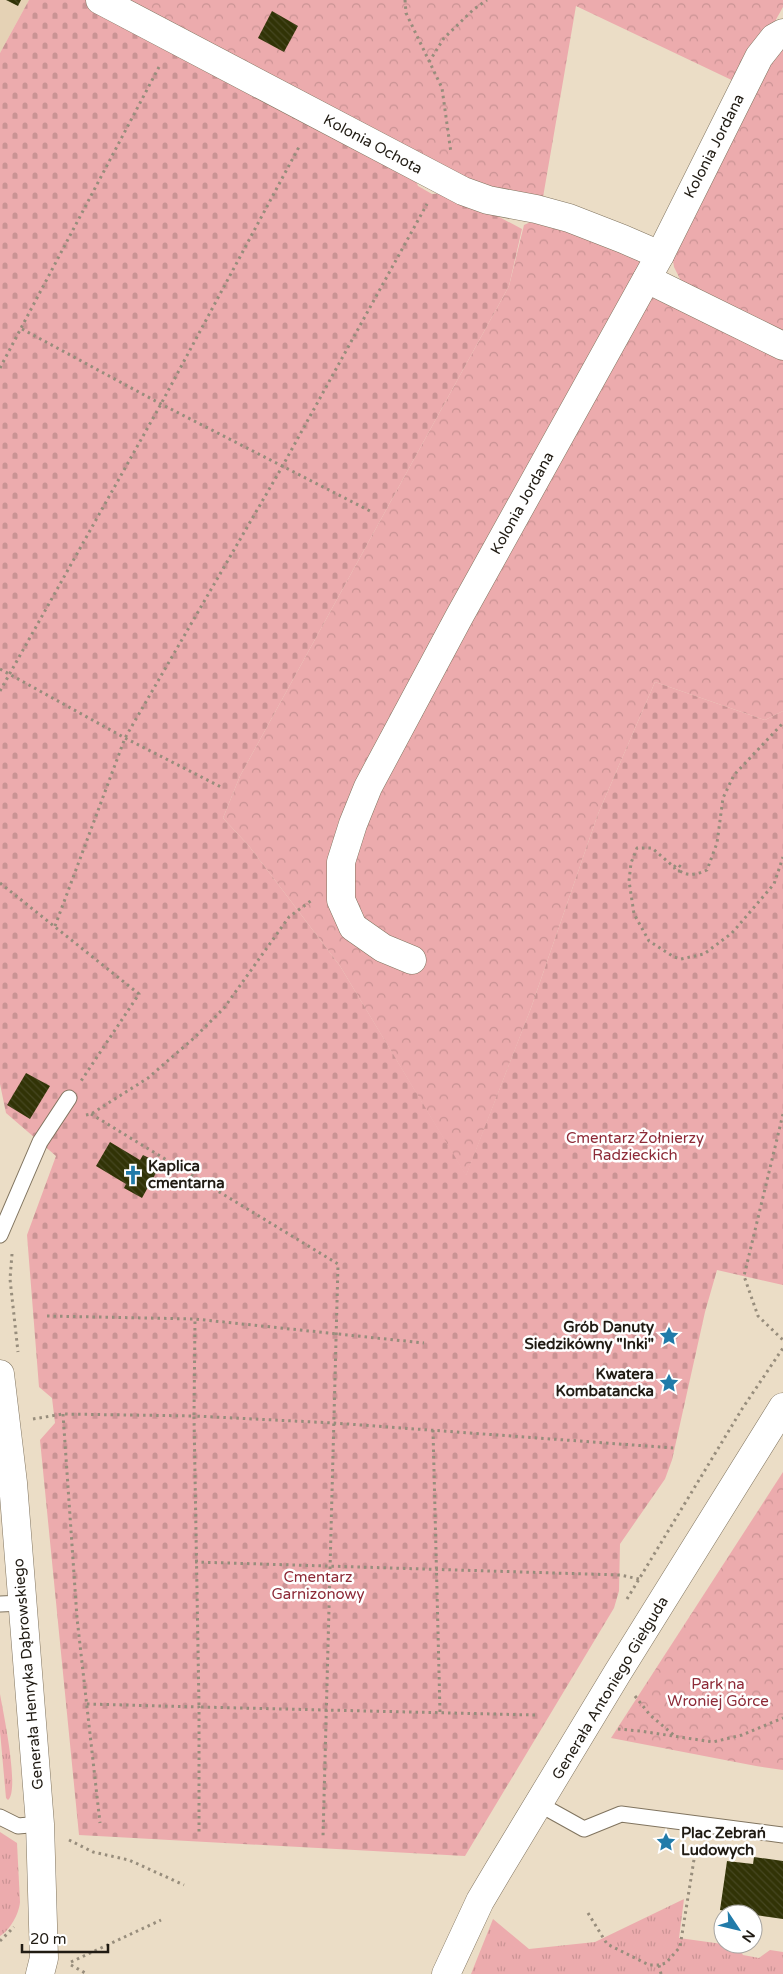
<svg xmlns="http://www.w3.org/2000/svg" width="783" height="1974" font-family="'Varela Round',sans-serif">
<defs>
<pattern id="grass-tufts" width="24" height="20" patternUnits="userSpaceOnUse" patternTransform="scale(1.25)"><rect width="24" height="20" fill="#ecabad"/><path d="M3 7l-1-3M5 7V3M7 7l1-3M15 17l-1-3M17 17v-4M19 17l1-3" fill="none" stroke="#ca9394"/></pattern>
<pattern id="forest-crowns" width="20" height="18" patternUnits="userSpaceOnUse" patternTransform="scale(1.25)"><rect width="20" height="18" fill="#ecabad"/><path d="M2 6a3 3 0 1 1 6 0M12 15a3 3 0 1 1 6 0" fill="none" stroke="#ca9394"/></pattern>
<pattern id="cemetery-stones" width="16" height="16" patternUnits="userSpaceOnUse" patternTransform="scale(1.25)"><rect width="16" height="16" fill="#ecabad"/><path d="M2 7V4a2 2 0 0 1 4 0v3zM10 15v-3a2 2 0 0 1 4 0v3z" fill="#ca9394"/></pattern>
<pattern id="building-back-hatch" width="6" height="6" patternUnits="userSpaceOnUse" patternTransform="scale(1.25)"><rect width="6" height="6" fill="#313306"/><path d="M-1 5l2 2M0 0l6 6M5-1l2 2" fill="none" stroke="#464721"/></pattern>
</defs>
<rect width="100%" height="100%" fill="#ebddc6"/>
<polygon fill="#e5d2b5" points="0,0 29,0 0,53"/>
<g fill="url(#grass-tufts)">
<path d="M 0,1694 C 3,1711 20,1791 8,1800 L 6,1798 L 0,1731 Z"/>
<path d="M 0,1832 L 17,1843 L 20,1902 C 19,1914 10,1930 0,1936 Z"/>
<polygon points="684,1899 679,1938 737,1946 743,1955 759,1958 770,1950 783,1952 783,1974 471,1974 493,1919 529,1949 595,1942"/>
</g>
<g fill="url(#forest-crowns)">
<polygon points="121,0 783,0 783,7 740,84 576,6 542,203 490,193"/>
<polygon points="783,42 783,334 683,285 674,267 671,248 732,130"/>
<polygon points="539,218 647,258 642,293 783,357 783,711 765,720 655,682 598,814 531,1008 466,1176 340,966 249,846 223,818 240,776 509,286 524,225"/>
<polygon points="783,1472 783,1770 756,1766 611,1738"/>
</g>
<polygon fill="url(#cemetery-stones)" points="29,0 90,0 412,171 418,186 432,194 452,192 522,229 509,286 240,776 223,818 249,846 340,966 466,1175 531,1008 598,814 655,682 765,720 783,711 783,1285 717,1270 705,1312 672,1460 665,1479 620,1544 619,1591 614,1608 465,1856 79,1835 40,1440 55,1423 52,1398 39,1387 27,1235 56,1156 6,1113 0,1084 0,53"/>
<g fill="url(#building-back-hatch)">
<polygon points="6,0 21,0 18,6"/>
<polygon points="272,11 298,26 284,52 258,38"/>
<polygon points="26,1073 50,1086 30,1119 7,1105"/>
<polygon points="110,1142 140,1160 143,1155 161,1164 142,1198 124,1188 126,1184 96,1166"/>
<polygon points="754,1857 783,1861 783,1919 720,1910 727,1861 753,1864"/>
</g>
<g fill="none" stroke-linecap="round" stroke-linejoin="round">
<defs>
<g id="service">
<polyline points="0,1235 40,1142 69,1098"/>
<polyline points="0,1604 23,1603"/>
<polyline points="539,1804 584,1829 621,1814 783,1835"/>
<polyline points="0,1817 18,1826 40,1824"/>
</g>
<g id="minor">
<polyline points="100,0 463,191 488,200 536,209 569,218 623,239 660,255"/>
<polyline points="647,279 783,346"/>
<polyline points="412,960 383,948 353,927 341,900 341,862 353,824 368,787 459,617 660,255 759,57 774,38 783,33"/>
<polyline points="446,1974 480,1901 499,1869 618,1672 783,1407"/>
</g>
<polyline id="tertiary" points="0,1374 13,1483 40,1824 44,1958 40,1974"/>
</defs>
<use href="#service" stroke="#80745f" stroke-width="17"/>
<use href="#minor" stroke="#80745f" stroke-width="29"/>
<use href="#tertiary" stroke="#80745f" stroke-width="29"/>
<g stroke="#978d7c" stroke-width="3" stroke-dasharray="2.5 4" stroke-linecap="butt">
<polyline points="405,0 406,13 442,88 451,153"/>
<polyline points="429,62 444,38 474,9 487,0"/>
<polyline points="22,329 161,404 372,512"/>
<polyline points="0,368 159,67"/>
<polyline points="0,669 125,738 223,788"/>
<polyline points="0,691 161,404 300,145"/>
<polyline points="674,867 677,864 681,867 680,871 676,871 674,867 652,848 637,848 631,863 629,881 634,914 649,941 674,957 681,959 704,954 732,933 774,884 783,857"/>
<path d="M 680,871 C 689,877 698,874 707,870 L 717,843 L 723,798 L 734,775 L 783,723"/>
<polyline points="0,883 139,994 81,1081"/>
<polyline points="55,926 125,738 282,467 427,204"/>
<polyline points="91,1114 338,1264 323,1837"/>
<polyline points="783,1114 744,1276 758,1316 783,1340"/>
<polyline points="86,1115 91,1114 148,1078 194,1038 224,1008 289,917 312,900"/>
<polyline points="12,1254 10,1279 18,1352"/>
<polyline points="47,1316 195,1319 424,1343"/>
<polyline points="63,1414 77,1618 100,1823"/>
<polyline points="33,1419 63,1414 194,1416 195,1319"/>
<polyline points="433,1430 440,1713"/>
<polyline points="195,1562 620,1575 639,1579"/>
<polyline points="627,1599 742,1409 783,1348"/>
<polyline points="635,1696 650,1715 676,1737"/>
<polyline points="87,1704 199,1707 199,1833"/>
<polyline points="535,1715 199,1707 194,1416 334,1423 674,1448"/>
<polyline points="618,1729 640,1731 713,1742 742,1735 783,1718"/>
<polyline points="69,1840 93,1852 129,1860 184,1885"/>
<polyline points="588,1913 607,1944 649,1965 659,1965"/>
<polyline points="0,1941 14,1927"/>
<polyline points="71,1962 161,1920"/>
<polyline points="71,1965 87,1974"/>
<polyline points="661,1974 659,1965 666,1963 680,1947 696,1847"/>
</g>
<use href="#service" stroke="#fff" stroke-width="15"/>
<use href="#minor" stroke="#fff" stroke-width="28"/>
<use href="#tertiary" stroke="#fff" stroke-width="28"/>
</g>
<defs>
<symbol id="church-bare" viewBox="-9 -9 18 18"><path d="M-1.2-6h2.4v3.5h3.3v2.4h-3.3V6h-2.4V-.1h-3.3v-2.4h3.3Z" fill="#217ba9" stroke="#fff" stroke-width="2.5" paint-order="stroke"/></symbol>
<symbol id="sight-bare" viewBox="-9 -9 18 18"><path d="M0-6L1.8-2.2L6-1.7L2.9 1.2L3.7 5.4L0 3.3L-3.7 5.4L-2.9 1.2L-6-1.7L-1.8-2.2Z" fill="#217ba9" stroke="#fff" stroke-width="2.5" paint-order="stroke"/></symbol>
</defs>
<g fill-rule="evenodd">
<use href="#church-bare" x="119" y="1161" width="28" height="28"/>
<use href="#sight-bare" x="655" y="1322" width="28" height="28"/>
<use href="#sight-bare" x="655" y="1369" width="28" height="28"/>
<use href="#sight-bare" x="652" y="1828" width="28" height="28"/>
</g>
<g text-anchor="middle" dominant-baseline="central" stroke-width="5" stroke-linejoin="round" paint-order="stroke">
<g font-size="15" fill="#201b13" stroke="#fff">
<text transform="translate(373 144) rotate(28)">Kolonia Ochota</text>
<text transform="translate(714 146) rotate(-63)">Kolonia Jordana</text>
<text transform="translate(522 503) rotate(-61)">Kolonia Jordana</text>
<text transform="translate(28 1674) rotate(-95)">Generała Henryka Dąbrowskiego</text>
<text transform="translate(610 1688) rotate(-59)">Generała Antoniego Giełguda</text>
</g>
<g font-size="15" fill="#8d2a37" stroke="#fff">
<text x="635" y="1138">Cmentarz Żołnierzy<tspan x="635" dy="17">Radzieckich</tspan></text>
<text x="318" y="1577">Cmentarz<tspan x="318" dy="17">Garnizonowy</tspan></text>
<text x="718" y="1684">Park na<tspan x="718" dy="17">Wroniej Górce</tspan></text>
</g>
<g font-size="15" font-weight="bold" fill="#201b13" stroke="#fff" text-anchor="start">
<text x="148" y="1166">Kaplica<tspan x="148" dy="17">cmentarna</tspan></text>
<text x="654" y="1327" text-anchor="end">Grób Danuty<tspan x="654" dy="17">Siedzikówny "Inki"</tspan></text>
<text x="654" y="1374" text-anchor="end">Kwatera<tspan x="654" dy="17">Kombatancka</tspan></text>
<text x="681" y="1833">Plac Zebrań<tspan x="681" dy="17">Ludowych</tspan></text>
</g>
</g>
<g transform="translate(738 1929) rotate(125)"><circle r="24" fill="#ffffff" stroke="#a6a4a1"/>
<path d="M0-4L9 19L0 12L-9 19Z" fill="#217ba9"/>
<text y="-8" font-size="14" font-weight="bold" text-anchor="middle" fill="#201b13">N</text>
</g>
<path d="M22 1944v8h86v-8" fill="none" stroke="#201b13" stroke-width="2.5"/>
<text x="30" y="1944" font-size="15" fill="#201b13" stroke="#ffffff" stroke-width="4" paint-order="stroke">20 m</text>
</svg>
